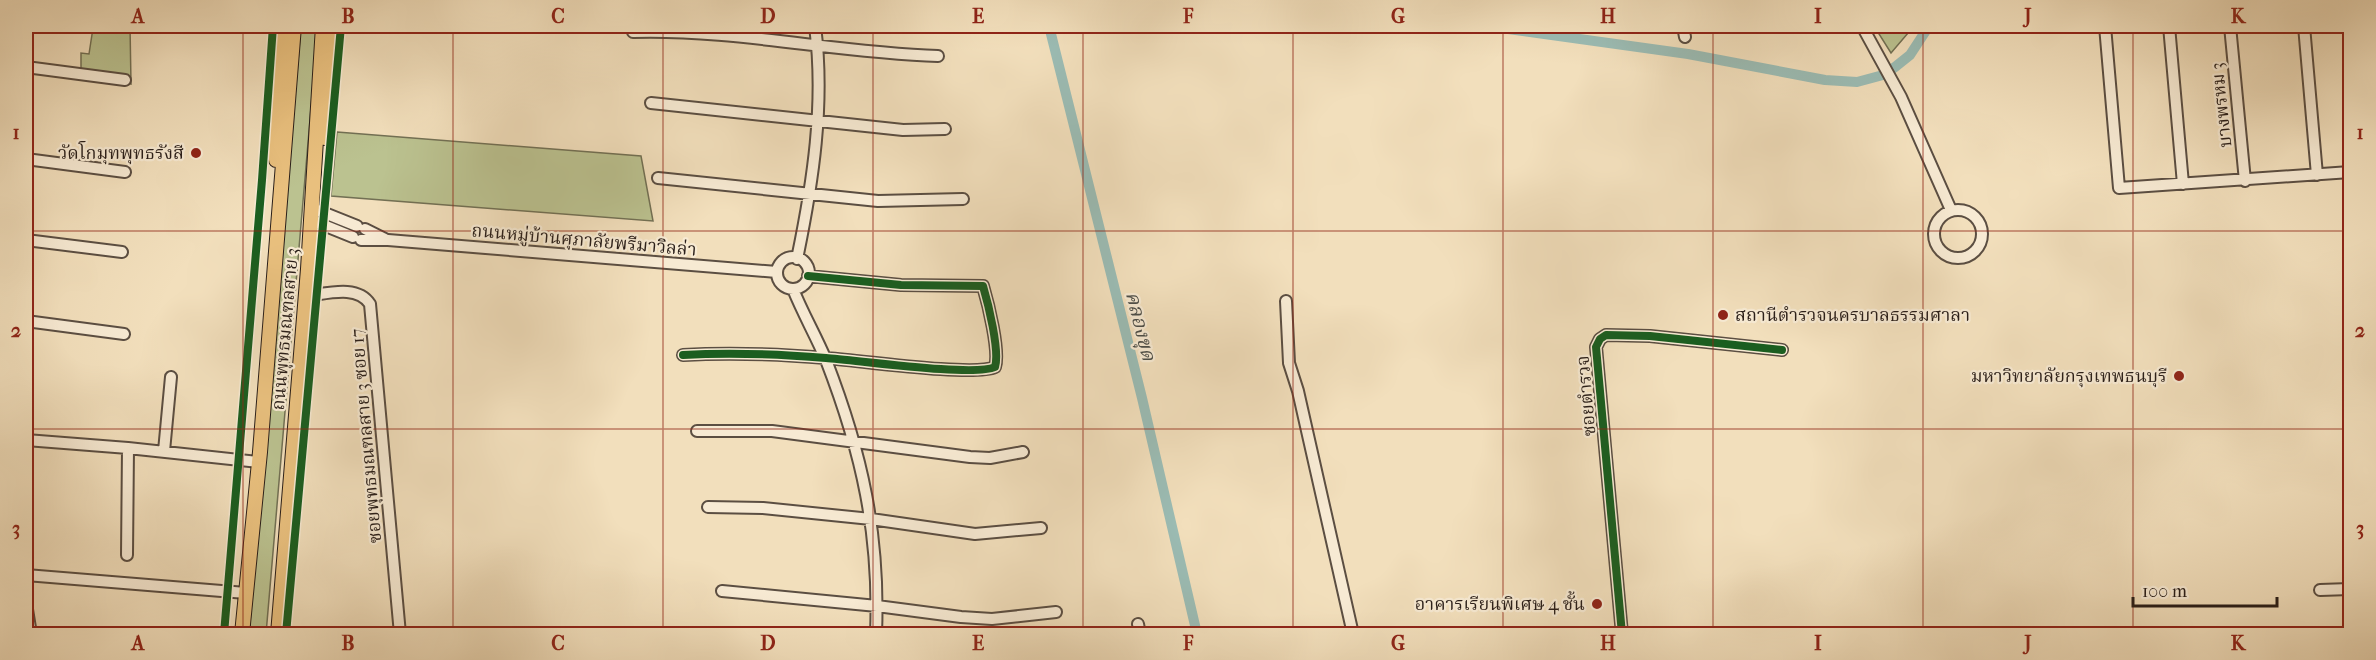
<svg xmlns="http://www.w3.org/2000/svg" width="2376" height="660" viewBox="0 0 2376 660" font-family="'IM FELL French Canon','Noto Serif Thai',serif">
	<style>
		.green { fill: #bbc290; stroke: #727054; stroke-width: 1.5 }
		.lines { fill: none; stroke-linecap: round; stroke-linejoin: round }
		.canal { stroke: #9bbcb4; stroke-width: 10 }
		.minor-casing { stroke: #5b4e42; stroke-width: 14 }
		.major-casing { stroke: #291e19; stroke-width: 16 }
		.minor { stroke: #f7ead3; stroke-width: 10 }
		.major { stroke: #e9c07e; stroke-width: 14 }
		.cycleway-casing { stroke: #f7ead3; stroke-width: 11 }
		.cycleway { stroke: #1b5e20; stroke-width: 8 }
		.grid { fill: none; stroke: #8f2418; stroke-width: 1.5; stroke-opacity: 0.55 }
		.poi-dot { fill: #8f2418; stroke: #f7ead3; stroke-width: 2 }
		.labels { text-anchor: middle; stroke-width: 4.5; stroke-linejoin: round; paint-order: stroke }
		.street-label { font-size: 18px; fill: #291e19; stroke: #f7ead3 }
		.poi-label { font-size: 18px; fill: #291e19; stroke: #f7ead3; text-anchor: end }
		.water-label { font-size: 20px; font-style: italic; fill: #4b4d48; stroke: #f7ead3 }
		.neatline { fill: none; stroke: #8f2418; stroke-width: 2 }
		.grid-label { font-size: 20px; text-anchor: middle; font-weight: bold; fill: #8f2418 }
	</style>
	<rect width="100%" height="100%" fill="#f2dfbc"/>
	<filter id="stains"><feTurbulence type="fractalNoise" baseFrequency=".00333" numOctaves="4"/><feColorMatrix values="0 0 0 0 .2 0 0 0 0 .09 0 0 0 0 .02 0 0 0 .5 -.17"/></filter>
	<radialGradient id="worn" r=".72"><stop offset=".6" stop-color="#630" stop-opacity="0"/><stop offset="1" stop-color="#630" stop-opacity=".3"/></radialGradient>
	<path class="green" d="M80,26H130L131,84L81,69V53L89,54L93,28Z
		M301,26H318L266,634H249Z
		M1874,26H1914L1891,53Z
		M337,132L641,156L653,221L331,196Z"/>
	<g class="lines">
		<path class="canal" d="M1049,26L1142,398L1197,634
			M1486,26L1688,54L1825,80L1857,82L1883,75L1895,67L1910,55L1929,26"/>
		<defs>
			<path id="minor" d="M1683,26L1685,37
				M1862,26L1901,97L1951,210
				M2105,26L2119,188L2350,172
				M2169,26L2183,184
				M2230,26L2245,181
				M2304,26L2317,175
				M633,32C735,29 836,53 938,56
				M26,67L125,80
				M651,103L903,130L945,129
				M26,159L125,172
				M658,178L878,201L963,199
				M312,208L357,226
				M1934 234a24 24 0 1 1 48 0a24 24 0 1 1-48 0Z
				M311,220L353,237
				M365,229L385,239
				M26,240L122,252
				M361,240H388L777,272
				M777 273a16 16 0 1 1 32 0a16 16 0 1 1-32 0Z
				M797,259C813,182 825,104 815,26
				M793,289C803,314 816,336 826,360C862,453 880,534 876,634
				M306,296C326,294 357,284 370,304L400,634
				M1286,301L1289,363L1298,391L1353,634
				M26,321L124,334
				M683,355C731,352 778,354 826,358C857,360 974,377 995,367C1000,351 988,303 983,286L901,285L808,276
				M697,431H772L970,457L990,458L1023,452
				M26,440L128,448L259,462
				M164,451L171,377
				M708,507L763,508L871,519L975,534L1041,528
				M127,555L128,448
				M26,575L246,593
				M2320,590L2350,589
				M722,591L877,606L961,617L992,619L1056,612
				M26,603L31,634
				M1138,624L1140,634
				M1622,634L1596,347L1600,339L1606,335L1650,336L1782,350"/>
			<path id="major" d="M325,138L337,26
				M276,160V89L280,26
				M242,634L260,452L294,26
				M278,634L308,269L323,26"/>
		</defs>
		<use href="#minor" class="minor-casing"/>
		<use href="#major" class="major-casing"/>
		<use href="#minor" class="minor"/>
		<use href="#major" class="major"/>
		<defs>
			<path id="cycleway" d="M683,355C731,352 778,354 826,358C857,360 974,377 995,367C1000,351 988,303 983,286L901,285L808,276
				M224,634L262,180L273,26
				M286,634L341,26
				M1622,634L1596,347L1600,339L1606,335L1650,336L1782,350"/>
		</defs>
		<use href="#cycleway" class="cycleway-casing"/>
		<use href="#cycleway" class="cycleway"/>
	</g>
	<path class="grid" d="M243,26V634M453,26V634M663,26V634M873,26V634M1083,26V634M1293,26V634M1503,26V634M1713,26V634M1923,26V634M2133,26V634M26,231H2350M26,429H2350"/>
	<g class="poi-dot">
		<circle cx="196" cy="153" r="6"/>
		<circle cx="1723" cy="315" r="6"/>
		<circle cx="2179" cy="376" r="6"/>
		<circle cx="1597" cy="604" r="6"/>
	</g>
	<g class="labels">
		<g class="street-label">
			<text transform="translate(2221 105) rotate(-96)" y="6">บางพรหม 3</text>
			<text transform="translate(584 240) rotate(5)" y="6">ถนนหมู่บ้านศุภาลัยพรีมาวิลล่า</text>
			<text transform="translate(285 329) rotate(-85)" y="6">ถนนพุทธมณฑลสาย 3</text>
			<text transform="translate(1586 396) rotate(-95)" y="6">ซอยตำรวจ</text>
			<text transform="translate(366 436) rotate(-95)" y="6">ซอยพุทธมณฑลสาย 3 ซอย 17</text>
		</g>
		<g class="poi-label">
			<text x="184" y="159">วัดโกมุทพุทธรังสี</text>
			<text x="1735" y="321" text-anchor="start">สถานีตำรวจนครบาลธรรมศาลา</text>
			<text x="2167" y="382">มหาวิทยาลัยกรุงเทพธนบุรี</text>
			<text x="1585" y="610">อาคารเรียนพิเศษ 4 ชั้น</text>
		</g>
		<g class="water-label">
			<text transform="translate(1141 326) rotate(76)" y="7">คลองขุด</text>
		</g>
	</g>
	<rect width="2376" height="660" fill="none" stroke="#f2dfbc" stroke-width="66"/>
	<path d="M2133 597v9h144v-9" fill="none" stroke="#291e19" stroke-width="3"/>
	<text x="2142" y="597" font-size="18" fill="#291e19" stroke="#f7ead3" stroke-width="4.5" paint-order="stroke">100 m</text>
	<rect x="33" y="33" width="2310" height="594" class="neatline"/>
	<g class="grid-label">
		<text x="138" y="23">A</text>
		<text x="348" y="23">B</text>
		<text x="558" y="23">C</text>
		<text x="768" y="23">D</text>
		<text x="978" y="23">E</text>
		<text x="1188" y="23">F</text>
		<text x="1398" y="23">G</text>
		<text x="1608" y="23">H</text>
		<text x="1818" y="23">I</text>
		<text x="2028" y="23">J</text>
		<text x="2238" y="23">K</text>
		<text x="16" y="139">1</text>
		<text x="2360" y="139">1</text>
		<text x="16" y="337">2</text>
		<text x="2360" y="337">2</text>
		<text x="16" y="535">3</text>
		<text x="2360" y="535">3</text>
		<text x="138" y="650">A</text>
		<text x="348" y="650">B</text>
		<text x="558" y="650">C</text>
		<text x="768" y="650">D</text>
		<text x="978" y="650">E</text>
		<text x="1188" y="650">F</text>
		<text x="1398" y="650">G</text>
		<text x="1608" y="650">H</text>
		<text x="1818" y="650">I</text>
		<text x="2028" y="650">J</text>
		<text x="2238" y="650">K</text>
	</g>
	<rect width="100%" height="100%" filter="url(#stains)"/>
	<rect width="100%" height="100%" fill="url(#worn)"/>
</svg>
